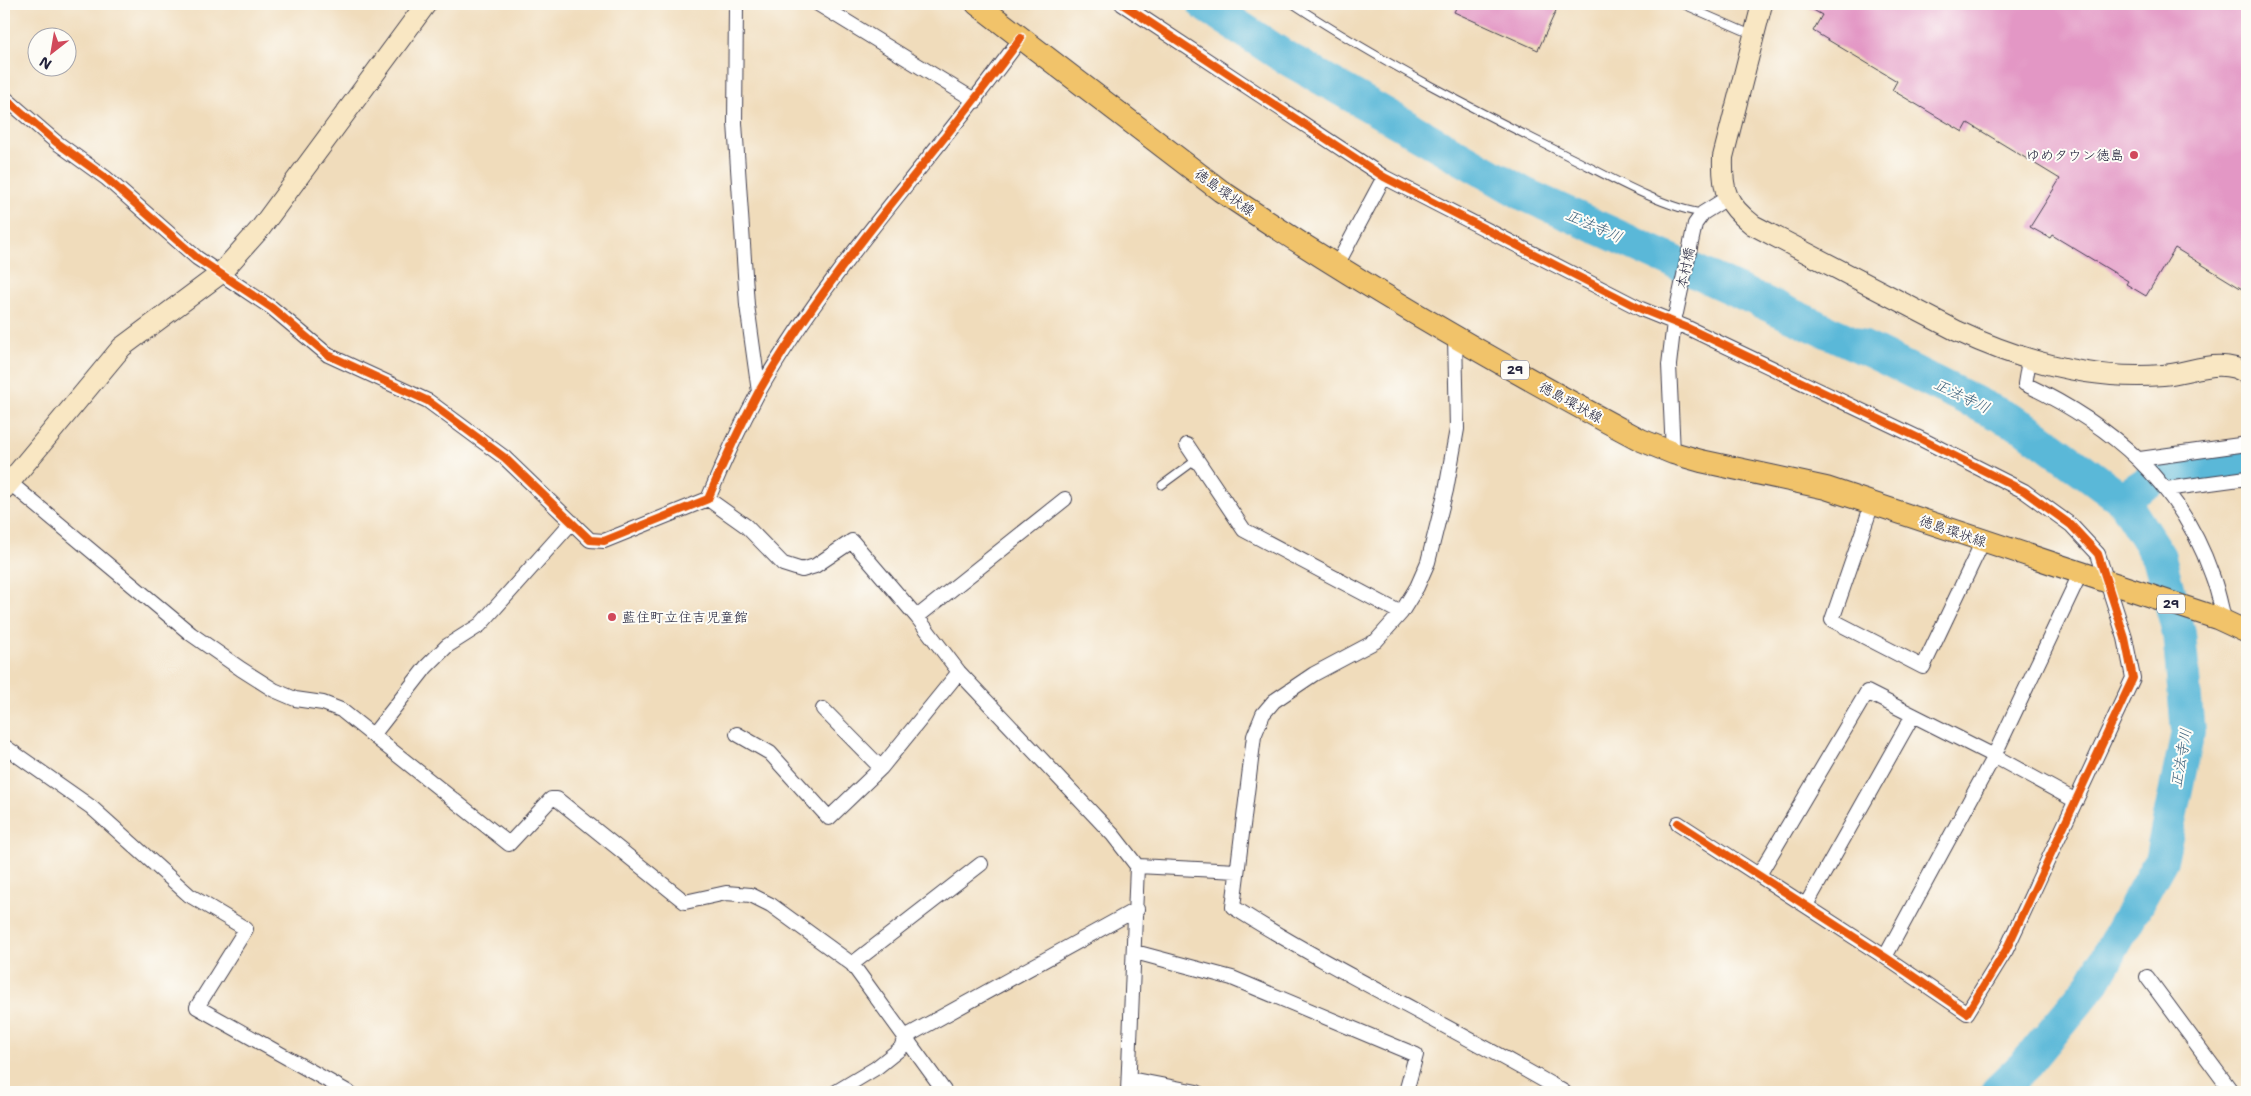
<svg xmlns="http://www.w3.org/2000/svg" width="2251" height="1096" viewBox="0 0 2251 1096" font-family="'Shantell Sans','Klee One',sans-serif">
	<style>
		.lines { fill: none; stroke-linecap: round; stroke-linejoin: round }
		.river { stroke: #5ab8d8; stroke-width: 34 }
		.building { fill: #e397c5 }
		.lane-casing { stroke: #413e4e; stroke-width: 9 }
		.street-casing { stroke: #413e4e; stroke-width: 16 }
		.secondary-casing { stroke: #413e4e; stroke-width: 22 }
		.primary-casing { stroke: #413e4e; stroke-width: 24 }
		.lane { stroke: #fff; stroke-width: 7 }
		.street { stroke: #fff; stroke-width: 14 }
		.secondary { stroke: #f9e7c3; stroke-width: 20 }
		.primary { stroke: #f1c36a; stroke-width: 22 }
		.cycleway-casing { stroke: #fdfcf7; stroke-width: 11 }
		.cycleway { stroke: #e8590c; stroke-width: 8 }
		.poi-dot { fill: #d1495b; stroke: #fdfcf7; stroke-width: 2 }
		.labels { text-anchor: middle; stroke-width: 4; stroke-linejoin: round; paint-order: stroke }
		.shield { fill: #fdfcf7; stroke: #646373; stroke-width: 1 }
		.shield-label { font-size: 12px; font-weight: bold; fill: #22223b }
		.poi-label { font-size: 14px; fill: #22223b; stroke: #fdfcf7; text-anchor: end }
		.street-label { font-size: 14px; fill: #22223b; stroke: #fdfcf7 }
		.water-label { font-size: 15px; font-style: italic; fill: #385e7a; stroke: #fdfcf7 }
	</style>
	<rect width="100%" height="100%" fill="#fdfcf7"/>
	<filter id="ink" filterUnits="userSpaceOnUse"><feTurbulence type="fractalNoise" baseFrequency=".02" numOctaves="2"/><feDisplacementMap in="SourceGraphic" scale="10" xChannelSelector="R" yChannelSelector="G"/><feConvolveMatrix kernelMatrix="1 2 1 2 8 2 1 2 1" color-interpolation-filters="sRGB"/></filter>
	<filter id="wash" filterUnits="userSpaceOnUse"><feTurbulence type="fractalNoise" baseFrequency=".0096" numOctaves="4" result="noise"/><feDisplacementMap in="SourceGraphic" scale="20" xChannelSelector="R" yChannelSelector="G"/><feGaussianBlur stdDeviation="1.12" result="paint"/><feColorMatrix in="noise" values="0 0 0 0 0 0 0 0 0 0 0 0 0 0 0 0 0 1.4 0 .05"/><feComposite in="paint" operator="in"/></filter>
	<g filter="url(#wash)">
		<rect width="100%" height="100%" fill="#f0dcbb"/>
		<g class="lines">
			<path class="river" d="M1204,4L1283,56L1524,194L1875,353L2026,428L2122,499L2159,557L2179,633L2188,732L2161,860L2092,984L2027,1063L1997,1092
				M2122,499L2168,469L2247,461"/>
		</g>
		<g id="blocks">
			<path class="building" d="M1458,4H1559L1538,50L1454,12Z
				M1803,4H2247V292L2175,248L2146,296L2126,284L2128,281L2052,235L2050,238L2030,227L2060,179L1968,123L1963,132L1892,90L1897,81L1813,31L1822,15Z"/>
		</g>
	</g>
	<g filter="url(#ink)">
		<use href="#blocks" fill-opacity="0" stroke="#413e4e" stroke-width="1"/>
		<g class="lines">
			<defs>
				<path id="lane" d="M1293,4C1384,64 1481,113 1578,161C1611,178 1667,209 1703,213
					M1682,4L1753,35
					M1162,485L1196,460"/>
				<path id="street" d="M736,4L735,123L747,305L759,392
					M818,4L976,101
					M1122,4L1384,177L1641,309L1688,328L1923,440L2024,491L2071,525L2098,554L2125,638L2133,678L2006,950L1967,1013L1885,957L1678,823
					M4,97L56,142L106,178L197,258L272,308L328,355L428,401L505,458L590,540L604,541L708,499C723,463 739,428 758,393C831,265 935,157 1021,38
					M1337,265L1384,177
					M1676,313L1695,224L1703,213L1727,198
					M1455,337L1457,429L1446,490L1428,562L1417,587L1401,613L1376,641L1314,674L1274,701L1263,714L1254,736L1233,907C1340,975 1455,1028 1564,1092
					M2029,360L2025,384C2111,425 2180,482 2212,575C2218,590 2221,607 2225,623
					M1187,445L1244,530L1401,613
					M1673,453L1669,365L1674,322
					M2140,459L2247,444
					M9,482L191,634L241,669L274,690L295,699L323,703L341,710L509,844L551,799H557L685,902L726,893L751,895L771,905L852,964L945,1092
					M2166,489L2247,478
					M708,499L746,526L783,564L802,570L815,566L852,541L917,617L959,672L1113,835L1137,866L1128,1092
					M1872,504L1832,620L1923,667L1983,541
					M917,617L1065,499
					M823,709L881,768
					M737,734L770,753L829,818L881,768L959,672
					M373,735L426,667L447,646L480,625L572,522
					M4,746L91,807L189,895L246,929L197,1007L348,1092
					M1137,866L1237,871
					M1759,875L1867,692L1994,756L2076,801
					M1806,905L1913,715
					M1135,952L1232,978L1416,1055L1406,1092
					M1885,957L1994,756L2080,574
					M852,964L981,864
					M2147,977L2232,1092
					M1130,1079L1197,1092
					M836,1092L876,1068L901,1048L905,1037L1137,909"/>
				<path id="secondary" d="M1762,4L1723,157C1722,191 1726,204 1753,225L1957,331C2021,361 2090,381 2163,375C2191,373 2222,356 2247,374
					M4,489L122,347L220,274L260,229L426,4"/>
				<path id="primary" d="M977,4L1221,191C1356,282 1498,364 1641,440L1673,453L1701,461L1826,488L2217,618L2247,632"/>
			</defs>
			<use href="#lane" class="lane-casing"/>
			<use href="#street" class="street-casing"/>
			<use href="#secondary" class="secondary-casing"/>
			<use href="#primary" class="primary-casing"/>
			<use href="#lane" class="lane"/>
			<use href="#street" class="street"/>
			<use href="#secondary" class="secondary"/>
			<use href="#primary" class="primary"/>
			<defs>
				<path id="cycleway" d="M1122,4L1384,177L1641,309L1688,328L1923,440L2024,491L2071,525L2098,554L2125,638L2133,678L2006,950L1967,1013L1885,957L1678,823
					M4,97L56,142L106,178L197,258L272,308L328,355L428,401L505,458L590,540L604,541L708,499C723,463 739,428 758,393C831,265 935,157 1021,38"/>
			</defs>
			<use href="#cycleway" class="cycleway-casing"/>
			<use href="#cycleway" class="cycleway"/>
		</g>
	</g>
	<g class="poi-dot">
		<circle cx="2134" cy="155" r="5"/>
		<circle cx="612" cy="617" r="5"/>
	</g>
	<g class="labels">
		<g class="shield">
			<rect x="1501" y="360.5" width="28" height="19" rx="4"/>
			<rect x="2157" y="594.5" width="28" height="19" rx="4"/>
		</g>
		<g class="shield-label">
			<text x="1515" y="374">29</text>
			<text x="2171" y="608">29</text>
		</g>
		<g class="poi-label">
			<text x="2124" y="160">ゆめタウン徳島</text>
			<text x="622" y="622" text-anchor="start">藍住町立住吉児童館</text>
		</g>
		<g class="street-label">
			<text transform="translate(1225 192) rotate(36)" y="5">徳島環状線</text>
			<text transform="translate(1685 268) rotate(-78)" y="5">本村橋</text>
			<text transform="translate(1571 402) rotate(29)" y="5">徳島環状線</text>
			<text transform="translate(1953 531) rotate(19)" y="5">徳島環状線</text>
		</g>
		<g class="water-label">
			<text transform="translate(1594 226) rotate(24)" y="5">正法寺川</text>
			<text transform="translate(1962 396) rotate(26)" y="5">正法寺川</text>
			<text transform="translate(2181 758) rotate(-80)" y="5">正法寺川</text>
		</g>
	</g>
	<rect width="2251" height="1096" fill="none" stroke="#fdfcf7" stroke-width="20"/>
	<g transform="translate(52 52) rotate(211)"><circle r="24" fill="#fdfcf7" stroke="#a5a5ac"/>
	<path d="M0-4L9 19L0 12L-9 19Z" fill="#d1495b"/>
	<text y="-8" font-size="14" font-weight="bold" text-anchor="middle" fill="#22223b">N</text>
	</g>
</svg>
